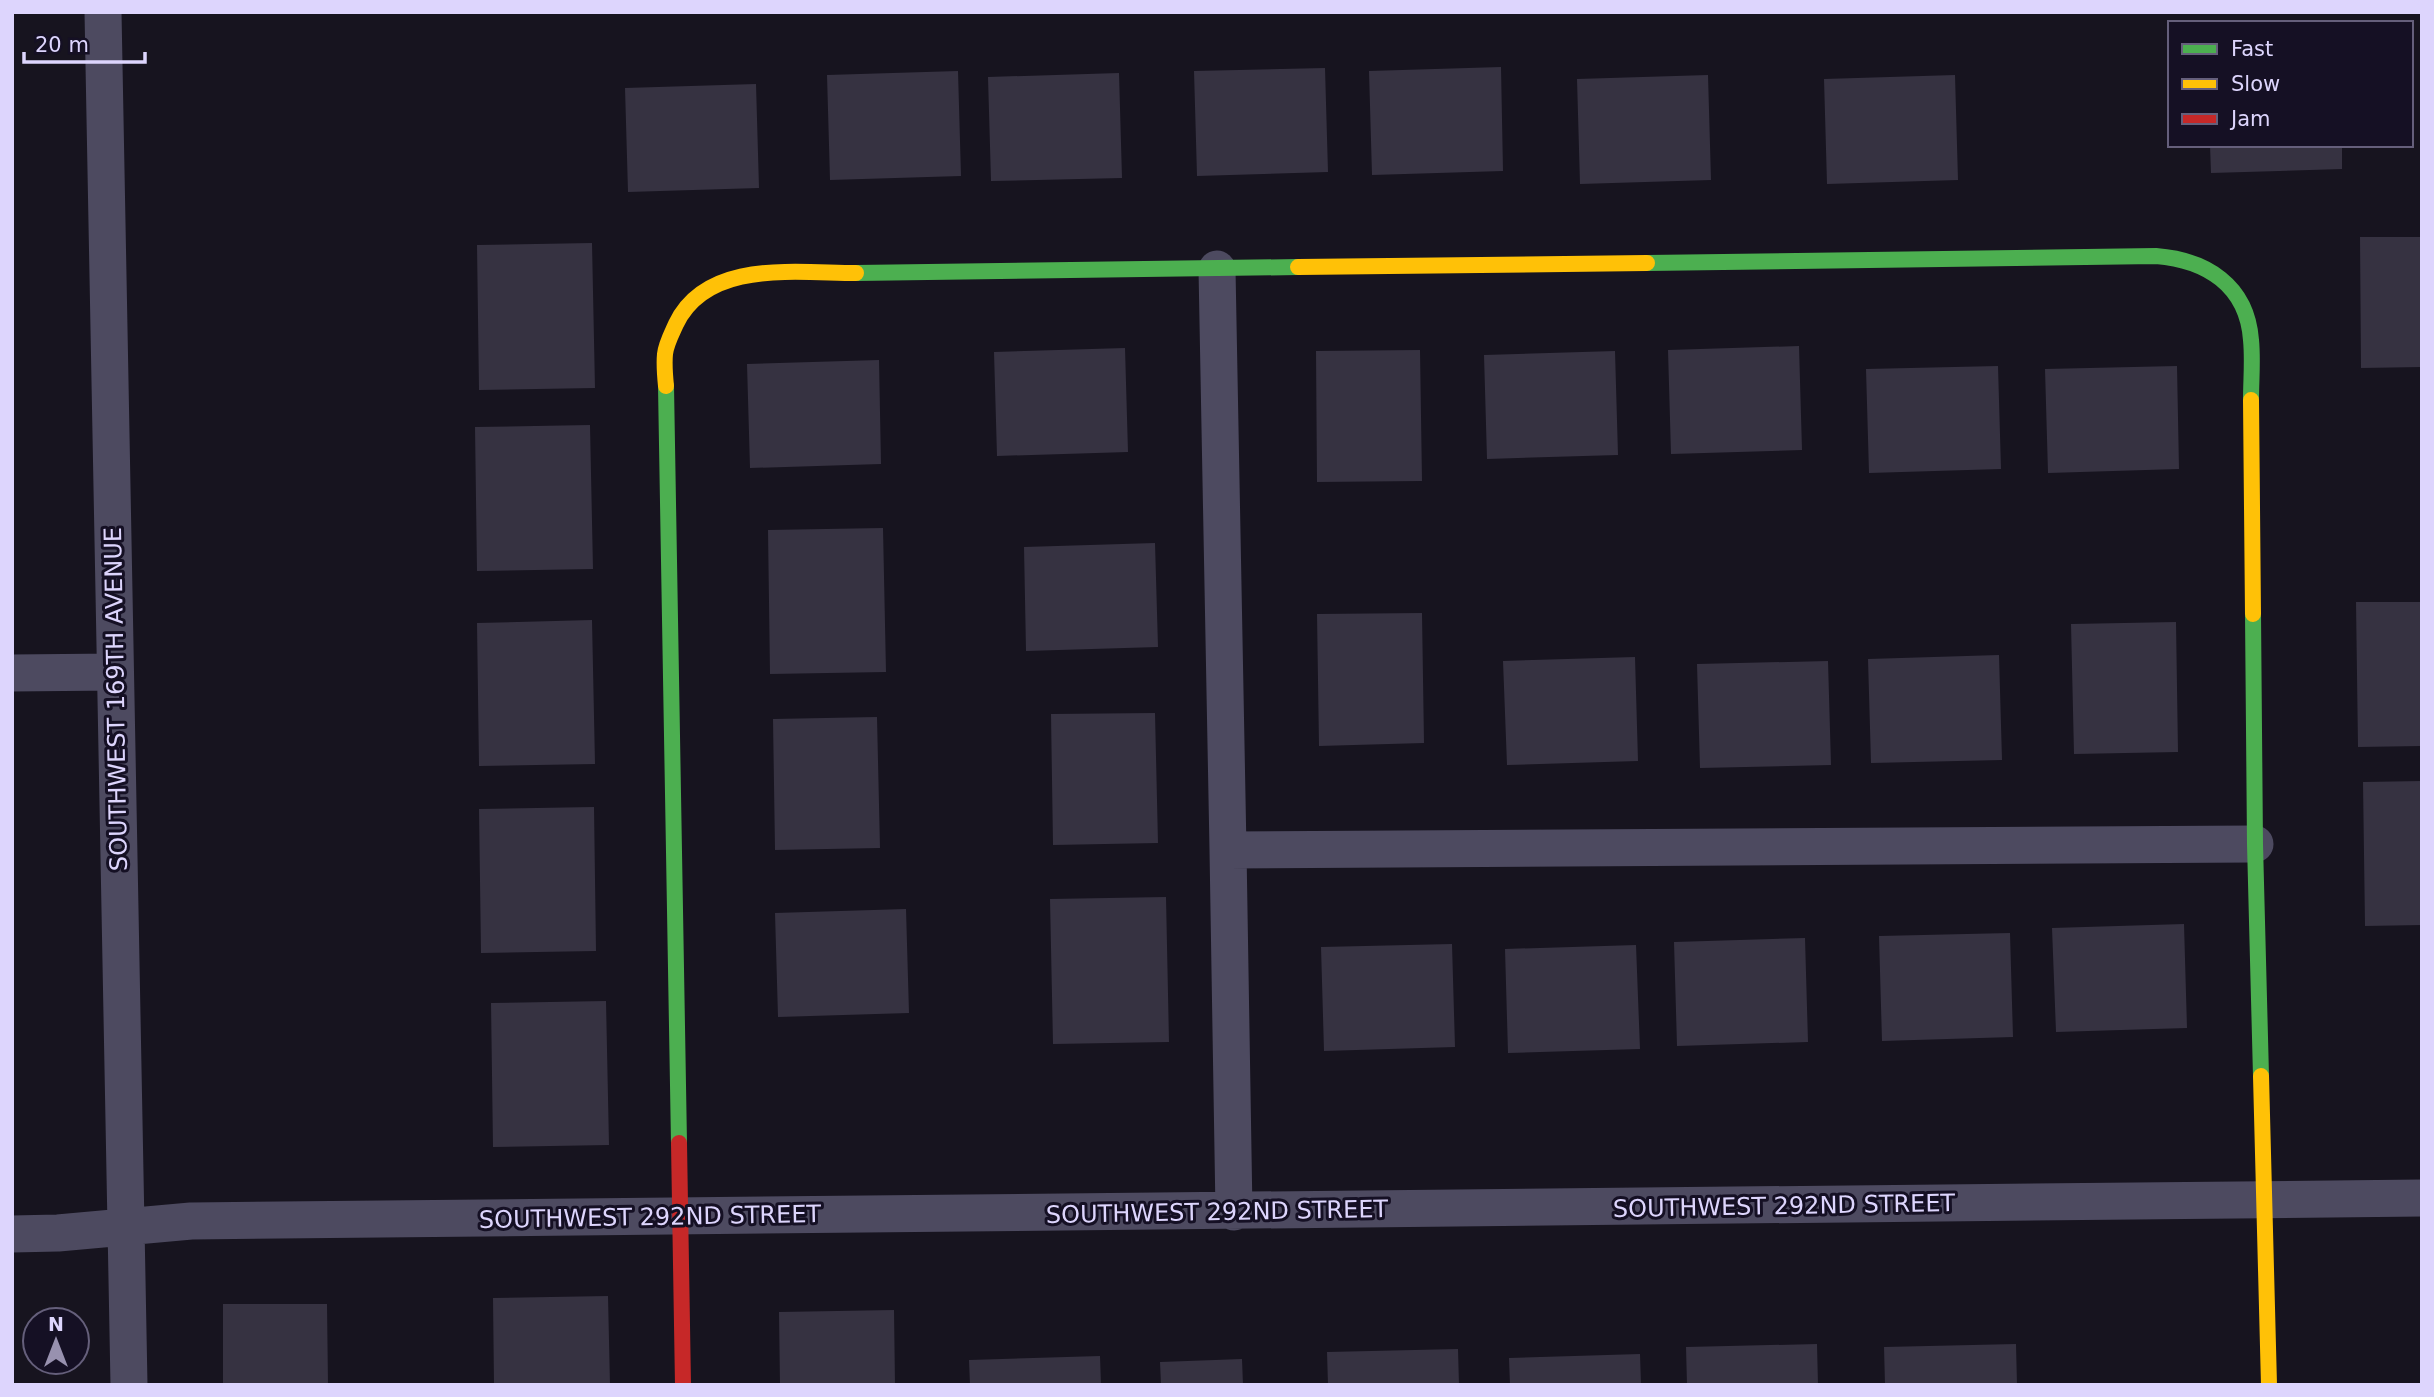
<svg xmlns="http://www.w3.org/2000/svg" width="2434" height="1397" viewBox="0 0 2434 1397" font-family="'DejaVu Sans',sans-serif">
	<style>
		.building { fill: #363241 }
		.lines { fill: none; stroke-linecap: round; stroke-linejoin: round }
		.street { stroke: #4d4a60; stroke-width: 37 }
		.fast { stroke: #4caf50; stroke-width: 16 }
		.slow { stroke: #ffc107; stroke-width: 16 }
		.jam { stroke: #c62828; stroke-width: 16 }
		.labels { text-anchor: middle; stroke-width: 6; stroke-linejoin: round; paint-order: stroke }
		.street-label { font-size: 24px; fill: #ddd5fd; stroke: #151024 }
	</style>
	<rect width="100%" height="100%" fill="#17141f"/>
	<path class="building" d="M1501,67L1503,171L1372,175L1369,71Z
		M1325,68L1328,172L1197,176L1194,71Z
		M958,71L961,176L830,180L827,75Z
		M1119,73L1122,178L991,181L988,77Z
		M1708,75L1711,180L1580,184L1577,79Z
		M1955,75L1958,180L1827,184L1824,79Z
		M756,84L759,188L628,192L625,88Z
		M2210,145H2342V169L2211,173Z
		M2360,237H2422V367L2361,368Z
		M592,243L595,388L479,390L477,245Z
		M1799,346L1802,450L1671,454L1668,350Z
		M1125,348L1128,452L997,456L994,352Z
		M1420,350L1422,481L1317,482L1316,351Z
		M1615,351L1618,455L1487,459L1484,355Z
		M879,360L881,464L750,468L747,364Z
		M1998,366L2001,469L1869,473L1866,369Z
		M2177,366L2179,469L2048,473L2045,369Z
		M590,425L593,569L477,571L475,427Z
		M883,528L886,672L770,674L768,530Z
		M1155,543L1158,647L1026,651L1024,547Z
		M2356,602H2422V746L2358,747Z
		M1422,613L1424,743L1319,746L1317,614Z
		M592,620L595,764L479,766L477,623Z
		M2176,622L2178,752L2074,754L2071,624Z
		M1999,655L2002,760L1871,763L1868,659Z
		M1635,657L1638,761L1507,765L1503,661Z
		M1828,661L1831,765L1700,768L1697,664Z
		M1155,713L1158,843L1053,845L1051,714Z
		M877,717L880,848L775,850L773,719Z
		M2422,781V925L2365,926L2363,782Z
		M594,807L596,951L481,953L479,809Z
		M1166,897L1169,1042L1053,1044L1050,899Z
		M906,909L909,1013L778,1017L775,913Z
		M2184,924L2187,1028L2056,1032L2052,928Z
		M2010,933L2013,1037L1882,1041L1879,936Z
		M1805,938L1808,1042L1677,1046L1674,942Z
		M1452,944L1455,1047L1324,1051L1321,947Z
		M1636,945L1640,1049L1508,1053L1505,949Z
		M606,1001L609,1145L493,1147L491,1003Z
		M608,1296L610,1385H494L493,1298Z
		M223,1304H327L328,1385H223Z
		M894,1310L895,1385H780L779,1312Z
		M1817,1344L1818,1385H1687L1686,1347Z
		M2016,1344L2017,1385H1885L1884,1347Z
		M1458,1349L1459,1385H1328L1327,1352Z
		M1640,1354L1641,1385H1510L1509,1358Z
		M1100,1356L1101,1385H970L969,1360Z
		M1242,1359L1243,1385H1161L1160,1362Z"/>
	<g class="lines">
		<path class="street" d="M103,12L129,1385
			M1217,269L1228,850L2255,844
			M12,673L115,672
			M1228,850L1234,1212
			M12,1234L58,1233L191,1221L2422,1198"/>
		<path class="fast" d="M1647,263L2156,256C2206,260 2247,285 2251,340C2253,360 2251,380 2251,400
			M856,273L1298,267
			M666,386L679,1143
			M2253,614L2255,844L2261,1076"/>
		<path class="slow" d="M1298,267L1647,263
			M666,386C665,376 664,364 665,354C666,344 672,333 676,324C707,259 797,273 856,273
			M2251,400L2253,614
			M2261,1076L2269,1385"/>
		<path class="jam" d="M679,1143L683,1385"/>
	</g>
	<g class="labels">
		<g class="street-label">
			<text transform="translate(116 699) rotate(-91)" y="8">SOUTHWEST 169TH AVENUE</text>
			<text transform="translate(1784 1206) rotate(-1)" y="8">SOUTHWEST 292ND STREET</text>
			<text transform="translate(1217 1212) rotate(-1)" y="8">SOUTHWEST 292ND STREET</text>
			<text transform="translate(650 1217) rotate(-1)" y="8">SOUTHWEST 292ND STREET</text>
		</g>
	</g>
	<rect width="2434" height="1397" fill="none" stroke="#ddd5fd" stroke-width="28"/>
	<rect x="2168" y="21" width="245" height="126" fill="#151024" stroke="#655f7b" stroke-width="2"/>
	<rect x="2182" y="44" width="35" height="10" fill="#4caf50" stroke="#655f7b" stroke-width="2"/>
	<text x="2231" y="56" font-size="21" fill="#ddd5fd">Fast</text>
	<rect x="2182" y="79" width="35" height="10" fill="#ffc107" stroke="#655f7b" stroke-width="2"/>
	<text x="2231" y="91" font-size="21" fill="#ddd5fd">Slow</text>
	<rect x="2182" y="114" width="35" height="10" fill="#c62828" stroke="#655f7b" stroke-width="2"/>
	<text x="2231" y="126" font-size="21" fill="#ddd5fd">Jam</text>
	<g transform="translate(56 1341)"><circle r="33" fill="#151024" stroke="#655f7b" stroke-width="2"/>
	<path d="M0-5L12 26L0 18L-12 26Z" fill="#9891af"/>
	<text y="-10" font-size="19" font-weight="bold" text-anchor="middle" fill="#ddd5fd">N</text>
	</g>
	<path d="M24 52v10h121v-10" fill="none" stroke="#ddd5fd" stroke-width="3.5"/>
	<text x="35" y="52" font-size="21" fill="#ddd5fd" stroke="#151024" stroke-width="5" paint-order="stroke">20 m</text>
</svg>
